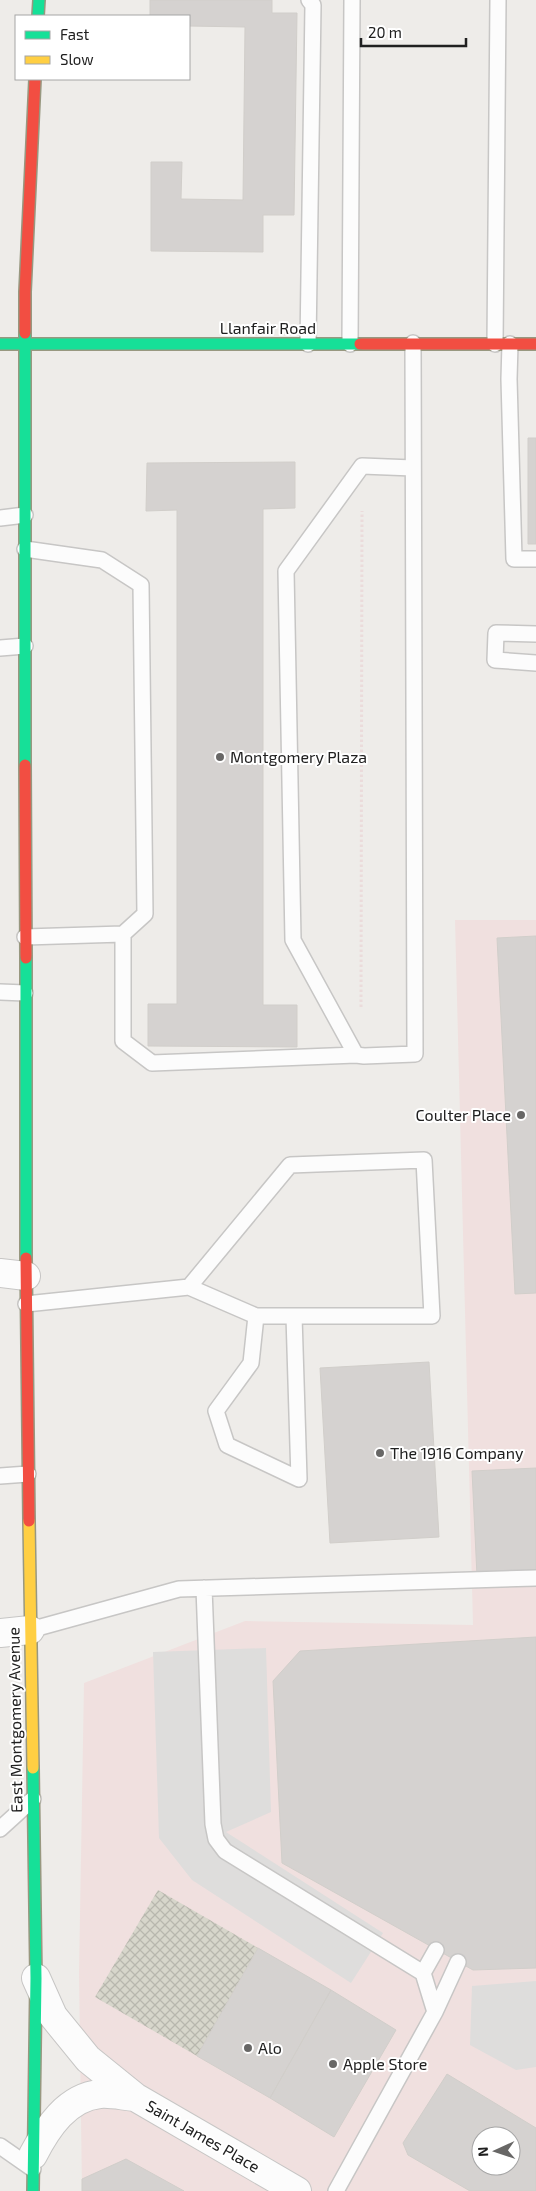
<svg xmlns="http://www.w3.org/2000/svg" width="536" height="2191" viewBox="0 0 536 2191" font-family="'Exo 2',sans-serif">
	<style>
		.commercial { fill: #f0e0df; fill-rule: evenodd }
		.construction { fill: url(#construction-cross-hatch) }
		.parking { fill: #dedddc }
		.building { fill: #d5d2d0; stroke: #d1ceca; fill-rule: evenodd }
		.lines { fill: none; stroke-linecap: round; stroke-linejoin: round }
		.lane-casing { stroke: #c7c6c5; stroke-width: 18 }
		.street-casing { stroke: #c7c6c5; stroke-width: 30 }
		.fast-casing { stroke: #989880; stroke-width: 14 }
		.slow-casing { stroke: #989880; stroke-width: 14 }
		.jam-casing { stroke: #989880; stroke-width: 14 }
		.path { stroke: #ebdbdb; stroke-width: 3; stroke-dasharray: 2.5 2.5; stroke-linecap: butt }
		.lane { stroke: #fcfcfc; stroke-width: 15 }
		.street { stroke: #fcfcfc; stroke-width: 28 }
		.fast { stroke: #16e098; stroke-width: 11 }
		.slow { stroke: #ffcf43; stroke-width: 11 }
		.jam { stroke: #f24e42; stroke-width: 11 }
		.poi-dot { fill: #686766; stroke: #fff; stroke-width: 2 }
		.labels { text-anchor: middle; stroke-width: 4; stroke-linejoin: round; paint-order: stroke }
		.street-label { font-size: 16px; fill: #202020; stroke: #fff }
		.poi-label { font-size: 16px; fill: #202020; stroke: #fff; text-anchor: start }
	</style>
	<defs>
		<pattern id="construction-cross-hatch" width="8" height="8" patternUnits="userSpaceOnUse" patternTransform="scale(1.25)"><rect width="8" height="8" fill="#d7d6cb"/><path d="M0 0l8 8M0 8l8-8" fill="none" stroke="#b8b7ae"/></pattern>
	</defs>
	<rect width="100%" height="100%" fill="#eeece9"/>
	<path class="commercial" d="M455,920H536V2191H82L79,1973L84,1683L245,1621L473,1625ZM481,2136H511V2166H481Z"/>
	<path class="construction" d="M158,1890L258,1948L197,2056L95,1997Z"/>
	<path class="parking" d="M266,1648L271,1812L226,1832L383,1933L351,1983L192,1880L159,1838L153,1652Z
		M536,1981V2067L516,2070L470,2045L472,1986Z"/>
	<path class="building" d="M150,0H272V13H297L294,215H263V252L151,251V162H182L181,199L243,200L245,27L189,26V16H150Z
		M528,438H536V544H528Z
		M295,462V508L263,509V1005H297V1047L148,1046V1004H177V510L146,511L147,463Z
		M536,936V1293L515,1294L497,938Z
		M429,1362L439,1537L330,1543L320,1368Z
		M536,1468V1573L477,1576L472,1471Z
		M536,1637V1968L473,1970L282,1863L273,1681L300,1651Z
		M258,1948L331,1990L270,2098L197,2056Z
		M331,1990L396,2030L334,2137L270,2098Z
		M447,2074L536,2128V2191H470L408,2155L403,2143ZM481,2136H511V2166H481Z
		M126,2159L184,2191H82V2179Z"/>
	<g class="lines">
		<defs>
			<path id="lane" d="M413,343L415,1054L364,1056L356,1055L293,940L286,571L362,466L413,468
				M308,344L313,5L309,0
				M350,344L352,0
				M495,344L498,0
				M510,344L509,379L514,559H536
				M0,518L25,515
				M25,549L102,560L141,585L145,914L123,934L25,937
				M536,634L496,633L495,660L536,663
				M0,648L25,646
				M123,934V1041L152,1063L356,1055
				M0,992L25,993
				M26,1304L189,1287L290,1165L424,1160L432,1316H256L189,1287
				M256,1316L251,1363L216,1411L227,1445L299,1479L294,1316
				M0,1476L28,1474
				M204,1588L213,1824L216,1839L225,1851L423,1973L435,2012L336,2191
				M30,1630L179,1589L536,1578
				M0,1829L33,1799
				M423,1973L436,1950
				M435,2012L458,1962
				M0,2146L33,2169"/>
			<path id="street" d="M0,1273L26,1276
				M0,1633L30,1630
				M36,1978L53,2016L88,2059L135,2097L297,2191
				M33,2155C47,2128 67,2097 100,2094C111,2093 123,2096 135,2097"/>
			<path id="fast" d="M38,16L39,0
				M25,333V765
				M0,344H360
				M26,958V1258
				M33,2191L36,1978L33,1768"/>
			<path id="slow" d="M29,1521L33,1768"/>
			<path id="jam" d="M25,333V292L35,79
				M360,344H536
				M25,765L26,958
				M26,1258L29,1521"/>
		</defs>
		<use href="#lane" class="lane-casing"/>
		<use href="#street" class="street-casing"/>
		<use href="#fast" class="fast-casing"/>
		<use href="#slow" class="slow-casing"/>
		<use href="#jam" class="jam-casing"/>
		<path class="path" d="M361,1007L362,511"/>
		<use href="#lane" class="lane"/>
		<use href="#street" class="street"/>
		<use href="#fast" class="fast"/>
		<use href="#slow" class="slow"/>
		<use href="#jam" class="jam"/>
	</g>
	<g class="poi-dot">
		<circle cx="220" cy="757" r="5"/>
		<circle cx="521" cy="1115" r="5"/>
		<circle cx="380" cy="1453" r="5"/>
		<circle cx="248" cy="2048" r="5"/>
		<circle cx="333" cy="2064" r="5"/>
	</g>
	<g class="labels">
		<g class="street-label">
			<text x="268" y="334">Llanfair Road</text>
			<text transform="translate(15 1720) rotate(-91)" y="6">East Montgomery Avenue</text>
			<text transform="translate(203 2136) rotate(30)" y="6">Saint James Place</text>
		</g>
		<g class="poi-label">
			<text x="230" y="763">Montgomery Plaza</text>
			<text x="511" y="1121" text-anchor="end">Coulter Place</text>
			<text x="390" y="1459">The 1916 Company</text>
			<text x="258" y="2054">Alo</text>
			<text x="343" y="2070">Apple Store</text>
		</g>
	</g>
	<rect x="15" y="15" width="175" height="65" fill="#ffffff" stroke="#a6a6a6"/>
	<rect x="25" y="31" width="25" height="8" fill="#16e098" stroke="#a6a6a6"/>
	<text x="60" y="40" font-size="15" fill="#202020">Fast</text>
	<rect x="25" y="56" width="25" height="8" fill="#ffcf43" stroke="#a6a6a6"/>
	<text x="60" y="65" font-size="15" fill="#202020">Slow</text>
	<g transform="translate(496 2151) rotate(267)"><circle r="24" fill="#ffffff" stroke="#a6a6a6"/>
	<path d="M0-4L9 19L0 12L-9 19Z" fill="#686766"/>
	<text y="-8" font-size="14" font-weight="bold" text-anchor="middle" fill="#202020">N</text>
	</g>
	<path d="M361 38v8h105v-8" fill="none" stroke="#202020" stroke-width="2.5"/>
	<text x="368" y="38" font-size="15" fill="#202020" stroke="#ffffff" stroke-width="4" paint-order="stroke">20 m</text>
</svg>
